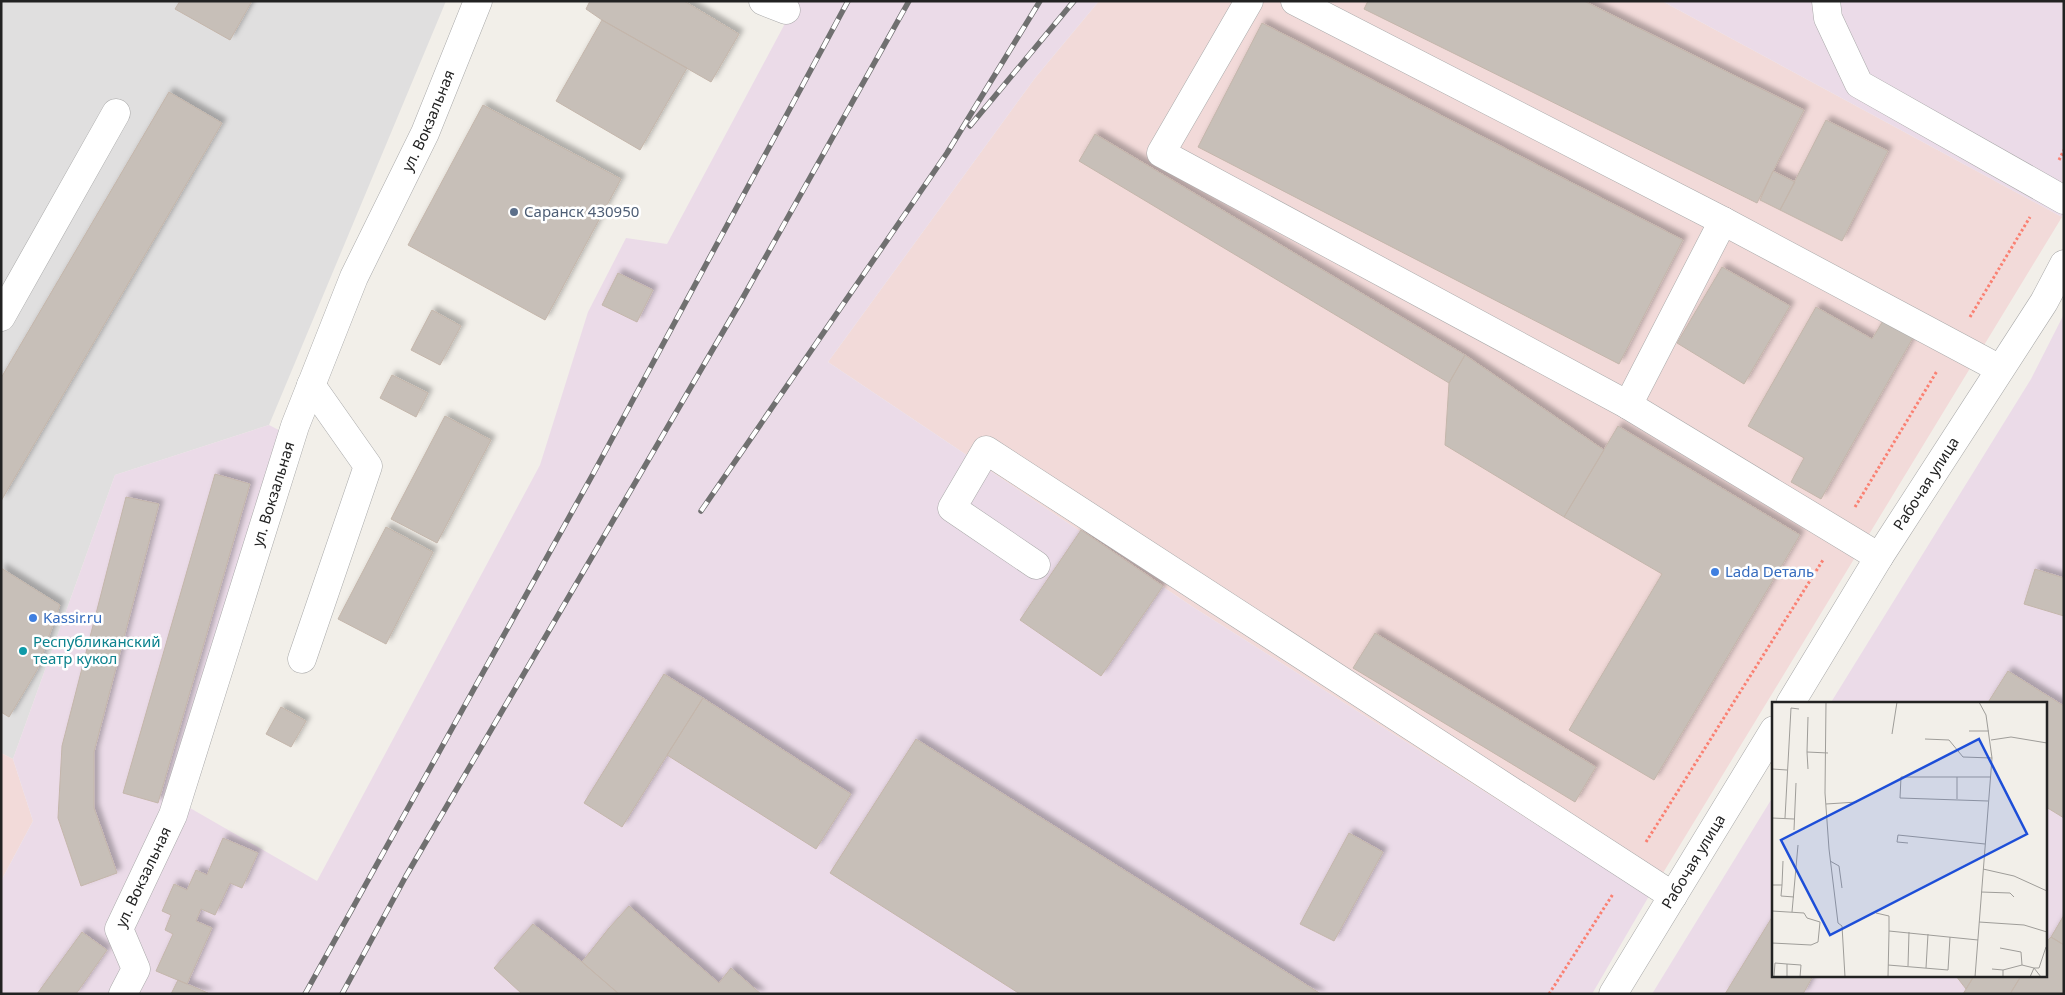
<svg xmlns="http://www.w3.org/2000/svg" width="2065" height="995" viewBox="0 0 2065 995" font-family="'Noto Sans',sans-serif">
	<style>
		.residential { fill: #e0dfdf }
		.commercial { fill: #f2dad9 }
		.industrial { fill: #ebdbe8 }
		.building { fill: #c7bfb8; stroke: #c4b6ab; filter: url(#shadow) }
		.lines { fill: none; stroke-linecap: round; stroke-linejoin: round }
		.minor-casing { stroke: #a9a9a9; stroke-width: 29 }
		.path { stroke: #fa8072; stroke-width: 3; stroke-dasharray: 2.5 2.5; stroke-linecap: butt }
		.minor { stroke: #fff; stroke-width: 28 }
		.rail-casing { stroke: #707070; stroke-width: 5.5 }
		.rail { stroke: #fff; stroke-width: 4; stroke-dasharray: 11; stroke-linecap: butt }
		.service-dot { fill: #5c6f8a; stroke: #fff; stroke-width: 2 }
		.shop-dot { fill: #3f7fe0; stroke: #fff; stroke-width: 2 }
		.culture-dot { fill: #0f9aa8; stroke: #fff; stroke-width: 2 }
		.labels { text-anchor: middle; stroke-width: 5; stroke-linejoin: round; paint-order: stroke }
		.street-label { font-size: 15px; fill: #222; stroke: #fff }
		.service-label { font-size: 15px; fill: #4e5e75; stroke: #fff; text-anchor: start }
		.shop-label { font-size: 15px; fill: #366cbe; stroke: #fff; text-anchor: start }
		.culture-label { font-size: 15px; fill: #0d838f; stroke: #fff; text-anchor: start }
		.inset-road { fill: none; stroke: #9f9d99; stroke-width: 1 }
		.view { fill: #1d4ed8; fill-opacity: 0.15; stroke: #1d4ed8; stroke-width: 2.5 }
		.inset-edge { fill: none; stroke: #222; stroke-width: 2.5 }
	</style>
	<defs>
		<filter id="shadow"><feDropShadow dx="4.5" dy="-4.5" stdDeviation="2.5" flood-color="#0004"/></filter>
	</defs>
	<rect width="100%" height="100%" fill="#f2efe9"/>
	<path class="residential" d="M1,1H446L269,425L115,475L13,759L1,753Z"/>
	<path class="commercial" d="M1099,1H1662L2062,217L1649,896L1193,607L828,362L1035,78Z
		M1,753L13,759L33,821L1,881Z"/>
	<path class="industrial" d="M797,1H1099L1035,78L828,362L1193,607L1649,896L1592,994H1V881L33,821L13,759L115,475L269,425L304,443L190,808L317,881L540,465L588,312L626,238L667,244Z
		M1662,1H2064L2062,217Z
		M2064,314V994H1652L1774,795V976H2046V704H1830L2031,379Z"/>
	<path class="building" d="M180,1H252L230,40L175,9Z
		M590,1H684L739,34L711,82L602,20L586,9Z
		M1368,1H1584L1804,110L1757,203L1364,9Z
		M602,20L687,68L640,150L556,101Z
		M1262,23L1683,240L1619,364L1198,147Z
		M169,92L222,123L1,501V378Z
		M483,105L621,179L545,320L408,245Z
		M1826,120L1888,151L1842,241L1780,210Z
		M1095,134L1465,355L1449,383L1079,161Z
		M1773,171L1795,182L1780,210L1760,200Z
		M1722,267L1790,306L1744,384L1677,343Z
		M618,273L653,290L637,322L602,305Z
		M1816,307L1872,339L1884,319L1914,336L1821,499L1791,482L1804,458L1748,426Z
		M432,310L461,326L440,365L411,350Z
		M1465,355L1604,450L1564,517L1445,445L1449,383Z
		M392,375L428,393L416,417L380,398Z
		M445,416L491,440L437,543L391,519Z
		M1618,426L1800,535L1654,780L1569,730L1662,574L1564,517Z
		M215,474L250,484L158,803L123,793Z
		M126,497L159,504L94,752V808L117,873L81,886L58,818L62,746Z
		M386,527L433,552L386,644L338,619Z
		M1081,530L1163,586L1101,676L1020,620Z
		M1,568L60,605L37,670L9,717L1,712Z
		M2035,569L2064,578V616L2024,604Z
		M1375,633L1596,767L1575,802L1353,668Z
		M2008,671L2064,706V818L2046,807V704H1987Z
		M664,674L703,698L622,827L584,803Z
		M703,698L851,794L816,849L667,755Z
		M281,707L306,721L291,747L266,734Z
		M916,739L1321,994H1020L830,873Z
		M1349,833L1383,852L1334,941L1300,924Z
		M223,838L258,853L242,888L230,883L215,915L201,909L196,921L212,928L187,984L156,971L173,934L165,930L171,915L162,911L174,884L187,890L196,870L207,875Z
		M629,906L719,983L731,968L761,994H619L582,962L609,928Z
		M1774,914V976H1813L1803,994H1725Z
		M2064,915V945L2051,937Z
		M533,924L582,962L619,994H522L494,968Z
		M82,932L107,950L76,994H37Z
		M2051,937L2064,945V994H2010L2021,976H2046V942Z
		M1956,976H1974L1966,989Z
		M1974,976H2021L2010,994H1963Z
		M178,980L208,993L207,994H171Z"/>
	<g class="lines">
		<defs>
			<g id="minor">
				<path d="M763,1L786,10"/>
				<path d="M1249,1L1161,153L1628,405L1879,557"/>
				<path d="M1295,1L1723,221L2000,369"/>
				<path d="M1826,1L1828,18L1859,84L2064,200"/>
				<path d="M1,317L116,113"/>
				<path d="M1628,405L1723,221"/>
				<path d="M1036,565L952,508L986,450L1673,896"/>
				<path d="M302,659L368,466L311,385"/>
				<path id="s1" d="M1790,704L1879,557L2044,302L2064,264"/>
				<path id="s2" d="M123,994L136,969L119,929L173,815L295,426L354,277L425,133L478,1"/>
				<path id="s3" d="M1613,994L1774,730"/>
			</g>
		</defs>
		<use href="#minor" class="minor-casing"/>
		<path class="path" d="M2059,160L2064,150
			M1970,317L2030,217
			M1855,507L1937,371
			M1646,842L1823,560
			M1549,994L1613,894"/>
		<use href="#minor" class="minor"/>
		<defs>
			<path id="rail" d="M970,126L1074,1
				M701,511L947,153L1040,1
				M305,994L593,474L848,1
				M342,994L406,876L741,301L909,1"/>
		</defs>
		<use href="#rail" class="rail-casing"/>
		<use href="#rail" class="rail"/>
	</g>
	<circle class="service-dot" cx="514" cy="212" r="5"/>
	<g class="shop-dot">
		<circle cx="1715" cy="572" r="5"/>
		<circle cx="33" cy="618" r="5"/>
	</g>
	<circle class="culture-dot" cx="23" cy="651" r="5"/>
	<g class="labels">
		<g class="street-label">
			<text dy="5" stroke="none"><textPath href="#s2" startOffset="939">ул. Вокзальная</textPath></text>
			<text dy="5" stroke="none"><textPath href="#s1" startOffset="259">Рабочая улица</textPath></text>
			<text dy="5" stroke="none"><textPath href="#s2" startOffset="534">ул. Вокзальная</textPath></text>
			<text dy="5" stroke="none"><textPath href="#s3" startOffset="155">Рабочая улица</textPath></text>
			<text dy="5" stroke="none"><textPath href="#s2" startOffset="129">ул. Вокзальная</textPath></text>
		</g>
		<g class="service-label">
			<text x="524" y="217">Саранск 430950</text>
		</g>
		<g class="shop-label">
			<text x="1725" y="577">Lada Dеталь</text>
			<text x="43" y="623">Kassir.ru</text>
		</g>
		<g class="culture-label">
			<text x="33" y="647">Республиканский<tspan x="33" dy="17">театр кукол</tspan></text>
		</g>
	</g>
	<g transform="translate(1772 702)">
		<rect width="275" height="275" fill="#f2efe9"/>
		<path class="inset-road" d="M54,0L53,91L57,147L66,221L70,224L73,275M197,29H217M120,32L125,0M153,37L177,38L191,55L220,56M219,38L239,35L275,41M35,50L36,15M0,67L15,68M36,67L35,50L56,51M185,97V75M216,99L128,96L129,75H219M54,102L85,100M0,116L22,117M13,116L19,6L27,7M22,128L24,81M136,141L125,140L126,133L213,142M58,159L67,164L70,186M211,167L242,174L275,189M0,183H10L9,194L22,195M10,183L11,159M209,190L238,191L242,195M0,209L32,211L35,216L48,220L46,240L39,243L0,241M20,210L26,143M104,211L117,214V229L206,238M207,220L252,223L275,230M228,246L249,250L250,263M15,262L29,263L28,275M116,263L176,268L178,235M136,264L137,230M154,266L156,232M220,267L231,268V275M231,268L250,263L262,266L269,275M6,275H2L3,261L15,262V275M116,275L117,229M203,275L220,56L214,13L207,0M258,275L262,266H267L274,245"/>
		<path class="view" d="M207,37L255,132L58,233L9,138Z"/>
		<rect width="275" height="275" class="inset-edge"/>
	</g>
	<rect width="2065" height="995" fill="none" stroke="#222222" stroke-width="5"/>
</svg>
